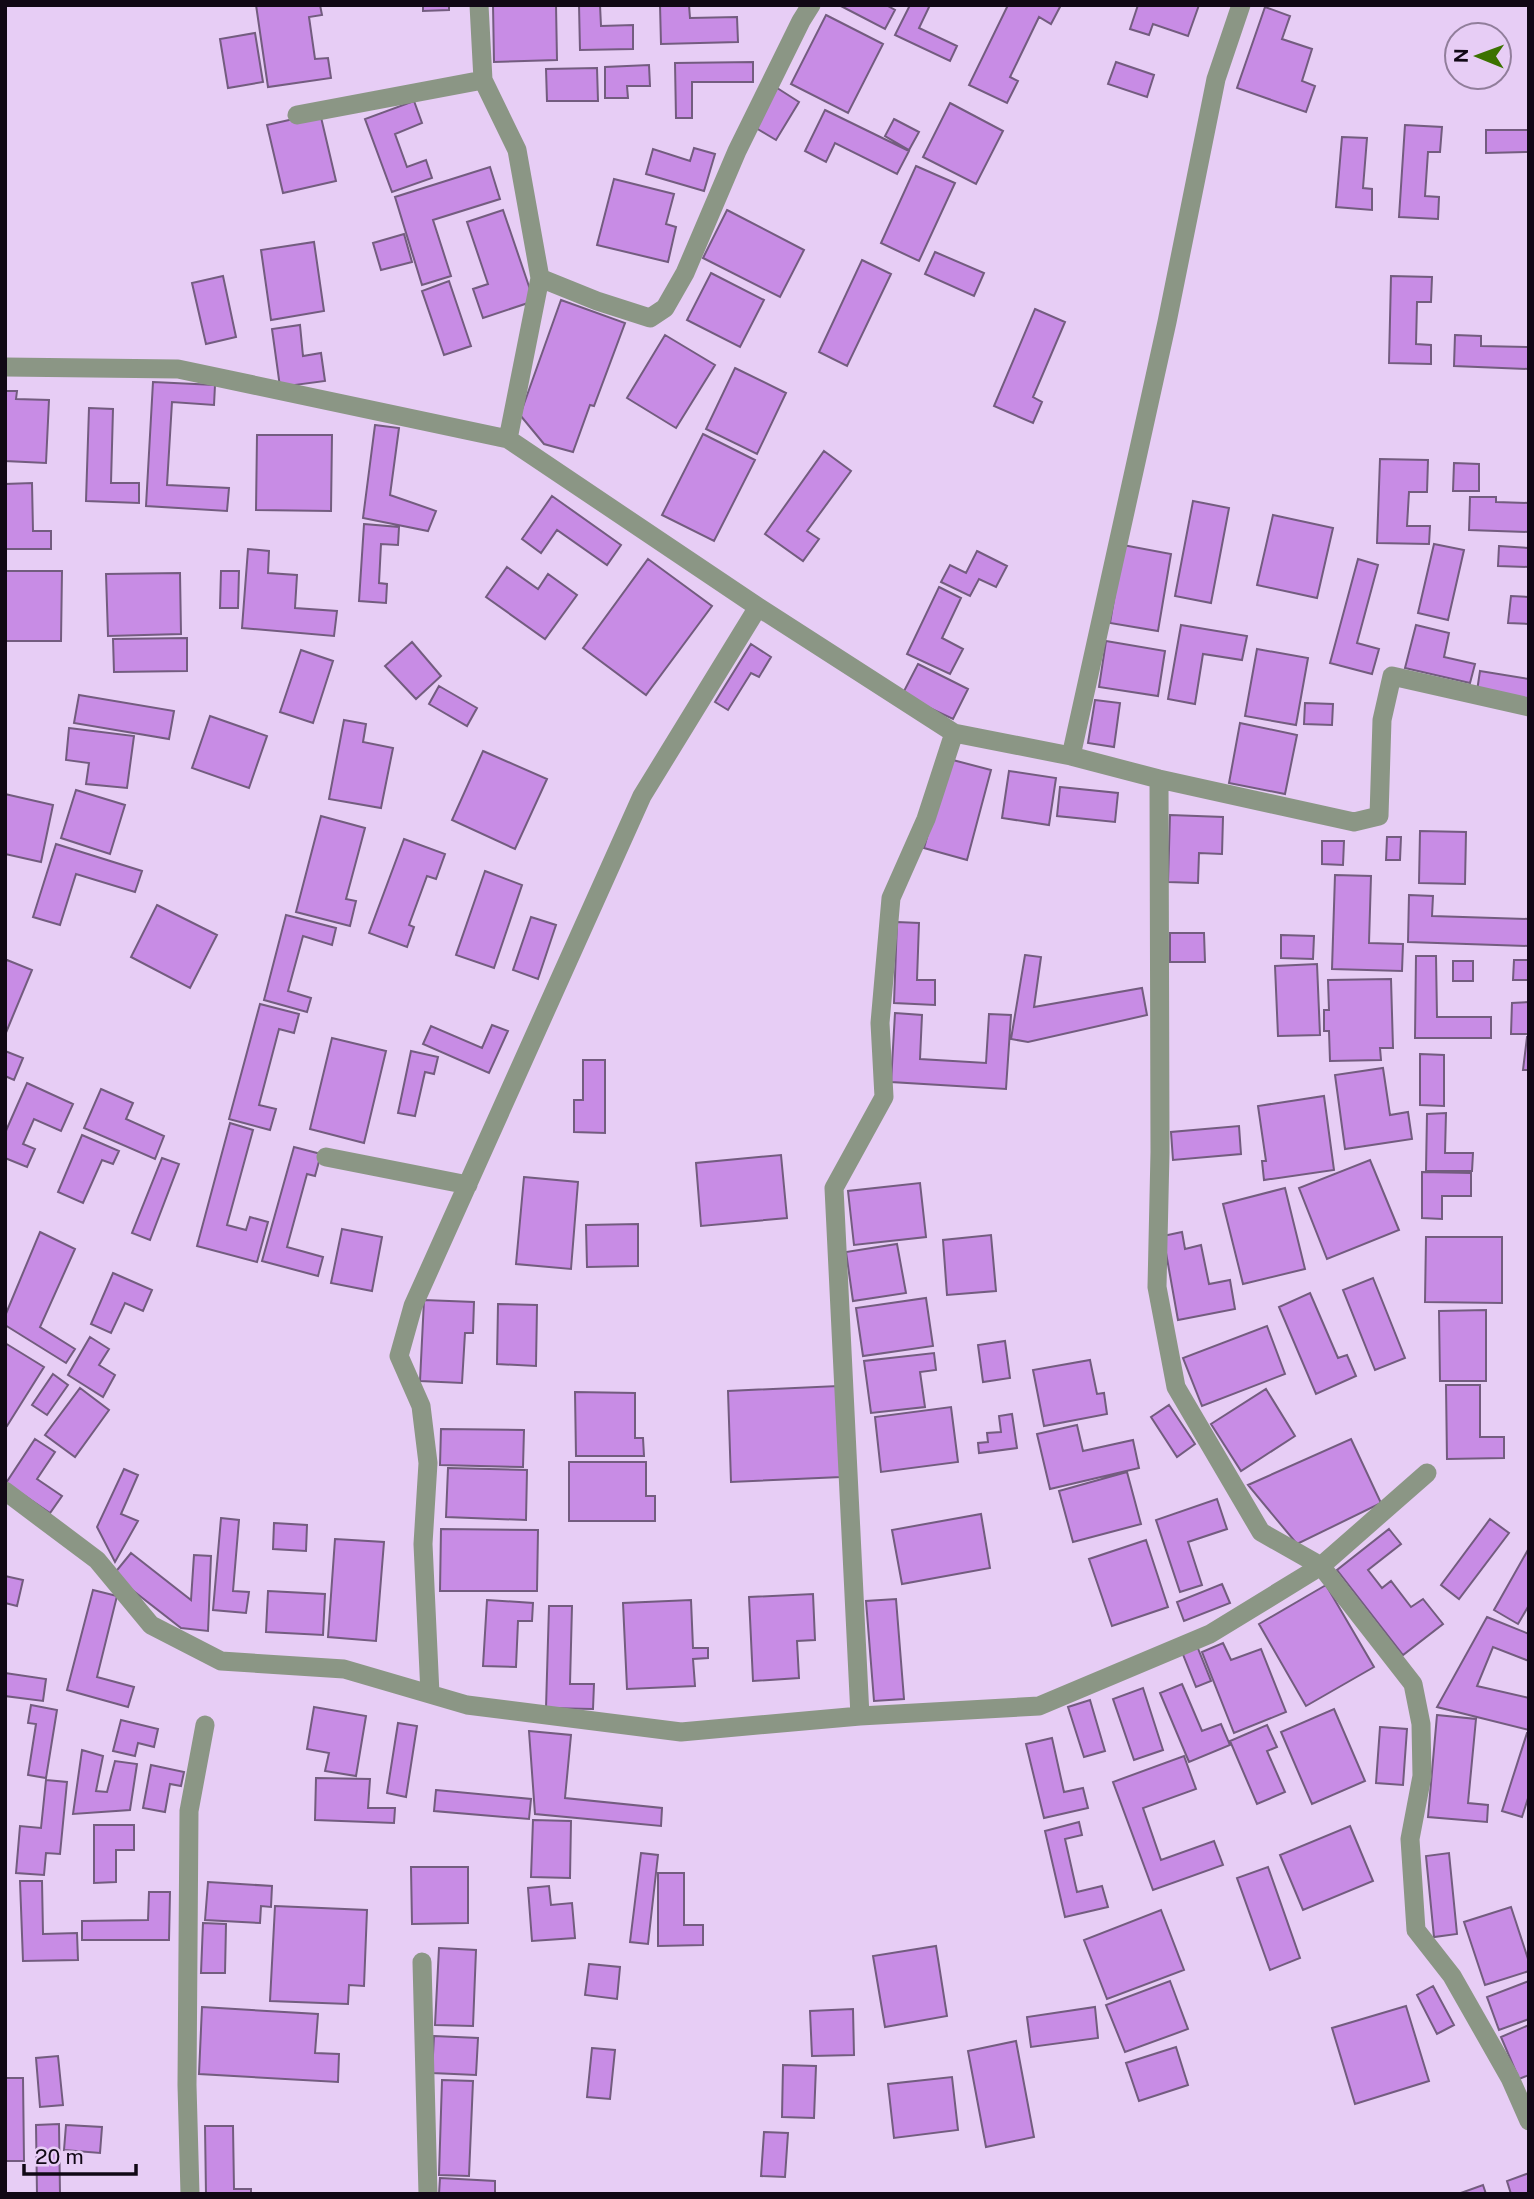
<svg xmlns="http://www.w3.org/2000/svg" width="1534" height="2199" viewBox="0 0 1534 2199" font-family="'Public Sans',sans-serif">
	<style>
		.building { fill: #c88ce5; stroke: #735c7f; stroke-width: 2 }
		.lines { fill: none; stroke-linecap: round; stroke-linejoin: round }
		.minor { stroke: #8b9685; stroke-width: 19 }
	</style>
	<rect width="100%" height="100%" fill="#e7cdf5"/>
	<path class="building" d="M256,5H320L322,15L309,17L315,59L328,58L331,78L268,87Z
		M423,5H449V10L423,11Z
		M493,5H556L557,60L494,62Z
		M579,5H600L601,26L633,25V49L580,50Z
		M660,5H689L690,18L737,17L738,42L661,44Z
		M839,5H886L895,10L885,29Z
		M910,5H930L919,28L957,46L950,61L895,35Z
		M1008,5H1061L1051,24L1039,17L1010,77L1018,81L1007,103L969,85Z
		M1138,5H1199L1188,36L1153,24L1149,35L1130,29Z
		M1265,7L1290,16L1282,39L1312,49L1302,81L1315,86L1306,112L1237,88Z
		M826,15L883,44L848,113L791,84Z
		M255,33L263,82L228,88L220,39Z
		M753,62V82H692V118H676L675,63Z
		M1116,62L1154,75L1147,97L1108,84Z
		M649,65L650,86H627L628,98H605V67Z
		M597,68L598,101H547L546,69Z
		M774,86L799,102L776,140L751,125Z
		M414,101L422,123L395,134L407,167L426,160L432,178L392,192L365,119Z
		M950,103L1003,131L976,184L923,157Z
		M825,110L909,151L897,174L835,143L826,162L805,151Z
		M320,113L336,181L283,193L267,125Z
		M894,119L919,132L909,150L885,136Z
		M1405,125L1442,127L1440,152H1428L1425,196L1439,197L1438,219L1399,217Z
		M1486,130H1529V152L1486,153Z
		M1342,137L1367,138L1363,188L1372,189V210L1336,207Z
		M694,148L715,154L704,191L646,174L653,149L690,161Z
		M916,166L955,183L919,261L881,243Z
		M490,167L500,199L433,220L451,276L422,285L395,197Z
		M614,179L674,194L666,224L676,227L668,262L597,245Z
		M503,210L534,301L483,318L473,289L488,284L467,222Z
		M727,210L804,250L780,297L703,258Z
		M404,234L412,262L381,270L373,243Z
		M314,242L324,311L271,320L261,250Z
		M935,252L984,273L974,296L925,274Z
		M862,260L891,274L847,366L819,352Z
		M711,273L764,300L740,347L687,320Z
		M223,276L236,337L206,344L192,283Z
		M1391,276L1432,277L1431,302H1417L1416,344L1431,345V364L1389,363Z
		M449,281L471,346L444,355L422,291Z
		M561,300L625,323L594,406L590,405L573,452L544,444L520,415Z
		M1035,309L1065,322L1033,397L1042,402L1033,423L994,406Z
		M300,325L303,356L321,353L325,381L280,387L272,329Z
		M665,335L715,365L676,428L627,398Z
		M1455,335L1481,336V346L1529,347V369L1454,366Z
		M735,368L786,393L757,454L706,429Z
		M153,382L215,385L214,405L172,402L167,485L229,488L227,511L146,506Z
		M5,391H17L16,399L49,400L46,463L5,461Z
		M89,408L113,409L111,483H139V503L86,501Z
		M375,425L399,428L390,495L436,511L428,531L363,518Z
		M703,434L755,460L714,541L662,515Z
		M257,435H332L331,511L256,510Z
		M824,451L851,471L807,531L819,539L803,561L765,534Z
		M1380,459L1428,460L1427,492H1409L1407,526H1430L1429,544L1377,543Z
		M1454,463L1479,464V491H1453Z
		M32,483L33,531H51V549H5V484Z
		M552,496L621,545L607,565L557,530L541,553L522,539Z
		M1470,497H1496V502L1529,503V532L1469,530Z
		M1193,501L1229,508L1211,603L1175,596Z
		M1273,515L1333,528L1317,598L1257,585Z
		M364,524L399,527L398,545L381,544L379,583L387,584L386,603L359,601Z
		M1434,544L1464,550L1448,620L1418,613Z
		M1123,545L1171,554L1158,631L1110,623Z
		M1499,546L1529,548V567L1498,566Z
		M248,549L269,551L268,573L297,575L295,608L337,611L334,636L242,628Z
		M977,551L1007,566L996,587L979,579L970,596L941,582L950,565L966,573Z
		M648,559L712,606L646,695L583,648Z
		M1358,559L1378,565L1357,643L1379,649L1372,674L1330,663Z
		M507,567L538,589L548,574L577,595L545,639L486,597Z
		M5,571H62L61,641H5Z
		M221,571H239L238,608H220Z
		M180,573L181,634L108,636L106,574Z
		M939,587L961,598L942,638L963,649L950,674L907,654Z
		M1511,596L1529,597V624L1508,623Z
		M1181,625L1247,636L1242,660L1203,654L1195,704L1168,699Z
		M1416,625L1449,633L1444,657L1475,664L1470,683L1405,668Z
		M187,638V671L114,672L113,639Z
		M1106,641L1165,651L1158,696L1099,687Z
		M412,642L441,676L416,699L385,666Z
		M751,644L771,657L759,677L751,673L728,710L715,702Z
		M1257,649L1308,658L1296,725L1245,716Z
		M301,650L333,661L313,723L280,712Z
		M918,664L968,689L953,719L902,695Z
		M1480,671L1529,679V700L1477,691Z
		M439,686L477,708L467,726L429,704Z
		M79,695L174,711L169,739L74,723Z
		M1095,700L1120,703L1114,747L1088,743Z
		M1305,703L1333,704L1332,725L1304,724Z
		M210,716L267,736L249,788L192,768Z
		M344,720L366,724L363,742L393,748L381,808L329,799Z
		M1240,723L1297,735L1285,794L1229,783Z
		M69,728L134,736L127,788L86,784L89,763L66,760Z
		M483,751L547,779L515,849L452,820Z
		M949,759L991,770L967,860L924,848Z
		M1009,771L1056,778L1049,825L1002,818Z
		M1060,787L1118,793L1115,822L1057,816Z
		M76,790L125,805L110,854L61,838Z
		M5,794L53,805L41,862L5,854Z
		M1170,815L1223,817L1222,854L1199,853L1198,883L1168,882Z
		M321,816L365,828L346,899L356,901L350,926L296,912Z
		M1420,831L1466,832L1465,884L1419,883Z
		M1387,837H1401L1400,860H1386Z
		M404,839L445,854L436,879L427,876L409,925L414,927L407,947L369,933Z
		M1322,841H1344L1343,865L1322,864Z
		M56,844L142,871L135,892L76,874L60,925L33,917Z
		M485,871L522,885L494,968L456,955Z
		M1335,875L1371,876L1369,943L1403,944L1402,971L1332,969Z
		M1409,895L1433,896L1432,916L1529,919V946L1408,942Z
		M157,905L217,935L190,988L131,957Z
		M286,915L336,928L332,945L303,936L288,991L311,998L307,1012L264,1000Z
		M531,917L556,925L538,979L513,970Z
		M897,922L919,923L917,980H935V1005L894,1003Z
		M1170,933H1204L1205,962H1170Z
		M1281,935L1314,936L1313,959L1281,958Z
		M1025,955L1041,957L1034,1007L1142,988L1147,1015L1028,1042L1011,1039Z
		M1416,956H1436L1437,1017H1491V1038H1415Z
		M7,960L32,970L5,1035V963Z
		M1514,960H1529V980H1513Z
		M1453,961H1473V981H1453Z
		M1317,964L1320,1035L1278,1036L1275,966Z
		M1391,979L1393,1048H1380L1381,1060L1330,1061L1329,1031H1324V1010H1329L1328,980Z
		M1529,1002V1034H1511L1512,1003Z
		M260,1004L299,1014L294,1033L279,1029L259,1105L276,1109L270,1130L229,1119Z
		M895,1013L922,1015L920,1059L986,1063L989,1014L1011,1015L1006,1089L891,1082Z
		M492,1025L508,1031L489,1073L423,1044L431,1026L482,1048Z
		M1527,1037H1529V1070H1523Z
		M332,1038L386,1051L364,1143L310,1129Z
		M5,1051L23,1058L14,1080L5,1076Z
		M411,1051L438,1057L434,1074L425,1072L415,1116L398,1113Z
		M1420,1054L1444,1055V1106L1420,1105Z
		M583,1060H605V1133L574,1132V1100H583Z
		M1383,1068L1390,1115L1408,1112L1412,1139L1345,1149L1335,1075Z
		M27,1083L73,1104L61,1131L34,1119L23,1144L35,1149L27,1167L5,1158V1133Z
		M101,1089L133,1103L126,1119L164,1136L155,1159L84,1128Z
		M1324,1096L1334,1170L1264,1180L1262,1161H1266L1258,1106Z
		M1446,1113L1445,1153H1473L1472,1171H1426L1427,1114Z
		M230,1123L253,1130L227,1225L246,1230L250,1217L268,1222L257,1262L197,1246Z
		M1239,1126L1241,1154L1173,1160L1171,1132Z
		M82,1135L119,1151L113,1164L102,1160L83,1203L58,1192Z
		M294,1147L321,1154L315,1176L307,1174L287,1247L323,1257L318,1276L262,1261Z
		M781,1155L787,1218L701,1226L696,1163Z
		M162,1158L179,1164L150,1240L132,1233Z
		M1370,1160L1399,1230L1327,1259L1299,1188Z
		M1422,1172L1471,1173V1196H1442V1219L1422,1218Z
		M524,1177L578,1182L571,1269L516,1264Z
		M920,1183L926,1237L854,1245L848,1191Z
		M1285,1188L1305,1269L1243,1284L1223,1204Z
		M638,1224V1266L587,1267L586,1225Z
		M342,1229L382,1237L372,1291L331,1283Z
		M40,1232L75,1249L40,1327L75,1349L66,1363L5,1325V1316Z
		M1182,1232L1185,1249L1201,1245L1209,1284L1230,1280L1235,1309L1178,1320L1163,1236Z
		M991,1235L996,1291L947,1295L943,1240Z
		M1426,1237H1502V1303L1425,1302Z
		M897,1244L906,1293L853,1301L846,1252Z
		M113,1273L152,1290L143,1311L125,1303L111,1333L91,1324Z
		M1373,1278L1405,1358L1375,1370L1343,1290Z
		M1310,1293L1338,1358L1347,1355L1356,1376L1316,1394L1279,1307Z
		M926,1298L933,1346L863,1356L856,1308Z
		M424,1300L474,1302L473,1333H465L462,1383L420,1381Z
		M498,1304L537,1305L536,1366L497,1364Z
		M1486,1310V1381H1440L1439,1311Z
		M1267,1326L1285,1374L1202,1406L1183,1358Z
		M90,1337L109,1349L99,1365L115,1375L103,1397L68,1375Z
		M1005,1341L1010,1378L983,1382L978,1345Z
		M5,1343L44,1367L7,1426L5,1425Z
		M934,1353L936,1370L920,1372L925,1407L871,1413L864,1361Z
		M1090,1360L1097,1394L1104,1393L1107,1414L1044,1426L1033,1370Z
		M53,1374L68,1385L47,1415L32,1405Z
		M1446,1385H1480V1437H1504V1458L1447,1459Z
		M838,1386L841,1477L731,1482L728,1391Z
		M80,1388L109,1410L75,1457L45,1435Z
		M1266,1389L1295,1436L1241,1471L1211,1424Z
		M575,1392L635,1393V1438H643L644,1456H576Z
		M1169,1405L1195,1444L1177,1457L1151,1417Z
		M951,1407L958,1462L881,1472L875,1417Z
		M1012,1414L1017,1448L979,1453L978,1443L988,1442L987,1433L1001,1432L999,1416Z
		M1077,1425L1083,1451L1133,1440L1139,1468L1050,1489L1037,1434Z
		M441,1429L524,1430L523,1467L440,1465Z
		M35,1439L55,1452L37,1479L62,1496L50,1513L6,1483Z
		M1351,1439L1381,1503L1297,1544L1248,1485Z
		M569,1462H646V1496H655V1521H569Z
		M448,1468L527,1470L526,1520L446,1517Z
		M124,1469L138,1475L121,1514L138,1521L115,1562L97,1527Z
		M1127,1472L1141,1524L1073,1542L1059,1491Z
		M1217,1499L1227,1529L1188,1542L1202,1585L1180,1592L1156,1520Z
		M981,1514L990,1568L902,1584L892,1530Z
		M221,1518L239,1520L233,1591L249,1592L246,1613L213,1610Z
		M1490,1519L1509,1533L1459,1599L1441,1585Z
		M274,1523L307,1525L306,1551L273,1549Z
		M441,1529L538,1530L537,1591H440Z
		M1389,1529L1401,1544L1368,1570L1382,1588L1391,1581L1411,1607L1423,1599L1443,1624L1403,1655L1337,1570Z
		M335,1539L384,1542L376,1641L328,1637Z
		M1146,1540L1168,1607L1112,1626L1089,1559Z
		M1529,1548V1605L1518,1624L1494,1610Z
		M131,1553L191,1600L194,1555L211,1556L208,1631L181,1628L113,1575Z
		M5,1576L23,1580L17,1606L5,1603Z
		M1222,1584L1230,1603L1184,1621L1177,1602Z
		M1326,1585L1374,1667L1306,1706L1259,1624Z
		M93,1590L117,1596L97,1677L134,1687L128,1707L67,1690Z
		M268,1591L325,1594L323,1635L266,1632Z
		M813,1594L815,1640L797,1641L799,1678L753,1681L749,1597Z
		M896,1599L904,1699L874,1701L866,1601Z
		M487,1600L533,1603L532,1621H518L516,1667L483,1666Z
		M691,1600L693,1648H708V1658L693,1659L695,1686L627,1689L623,1603Z
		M549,1606H572L570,1684H594L593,1709L546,1708Z
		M1487,1617L1529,1634V1661L1493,1647L1477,1686L1529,1698V1730L1437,1707Z
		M1223,1643L1231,1660L1261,1649L1286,1712L1234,1733L1202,1652Z
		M1197,1646L1211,1681L1196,1687L1182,1652Z
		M5,1673L46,1679L43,1701L5,1696Z
		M1182,1684L1202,1731L1221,1724L1230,1745L1189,1762L1160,1693Z
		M1143,1688L1163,1750L1134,1760L1113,1699Z
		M1090,1700L1105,1751L1084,1757L1068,1707Z
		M31,1705L57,1710L46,1778L28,1775L36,1724L28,1723Z
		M314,1707L366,1716L356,1776L325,1771L329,1753L307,1749Z
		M1334,1709L1365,1781L1312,1804L1281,1732Z
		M1437,1715L1476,1719L1468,1803L1488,1805L1487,1822L1428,1817Z
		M121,1720L158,1729L154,1747L138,1743L135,1756L113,1751Z
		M398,1723L417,1726L406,1797L387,1793Z
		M1267,1725L1277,1747L1267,1751L1285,1792L1257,1804L1230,1741Z
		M1380,1727L1407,1729L1403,1785L1376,1783Z
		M529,1731L571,1735L565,1798L662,1808L661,1826L535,1814Z
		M1527,1733H1529V1795L1522,1817L1502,1811Z
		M1052,1738L1064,1792L1083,1788L1088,1808L1044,1818L1026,1744Z
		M82,1750L103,1756L96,1791L107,1792L115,1761L137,1764L130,1810L73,1814Z
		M1184,1756L1196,1789L1143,1808L1161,1860L1214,1841L1223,1865L1153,1890L1113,1782Z
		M151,1765L184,1772L181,1786L170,1784L165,1812L143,1808Z
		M316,1778L370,1779L368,1808H395L394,1823L315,1820Z
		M46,1780L67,1782L60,1854L46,1853L44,1875L16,1873L20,1826L41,1828Z
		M436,1790L531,1799L529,1819L434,1811Z
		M533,1820L571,1821L570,1878L531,1877Z
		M1079,1822L1082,1835L1065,1839L1077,1892L1102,1886L1108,1907L1065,1917L1045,1831Z
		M94,1825H134V1850H116V1882L94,1883Z
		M1350,1826L1373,1881L1303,1910L1280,1855Z
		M641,1853L658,1855L648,1944L630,1942Z
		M1449,1853L1457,1934L1434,1937L1426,1856Z
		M411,1867H468V1923L412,1924Z
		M1268,1867L1300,1958L1270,1970L1237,1878Z
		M658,1873H684V1925H703V1945L658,1946Z
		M20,1881H42L43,1934L77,1933L78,1960L23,1961Z
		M208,1882L272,1886L271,1907L261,1906L260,1923L205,1920Z
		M549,1886L551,1905L572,1903L575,1938L532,1941L528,1888Z
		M149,1892H170L169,1940H82V1921L148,1920Z
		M275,1906L367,1910L364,1986L349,1985L348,2004L270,2001Z
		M1511,1907L1529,1962V1971L1485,1985L1464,1922Z
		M1161,1910L1184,1970L1107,1999L1084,1940Z
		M203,1923L226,1924L225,1973H201Z
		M936,1946L947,2016L885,2027L873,1956Z
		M439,1948L476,1950L473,2026L435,2025Z
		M589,1964L620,1967L617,1999L585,1995Z
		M1170,1981L1188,2029L1125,2052L1106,2005Z
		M1529,1981V2019L1499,2030L1487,1997Z
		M1433,1986L1454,2025L1437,2034L1417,1995Z
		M1406,2006L1429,2081L1355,2104L1332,2028Z
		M202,2007L318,2014L315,2053L339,2054L338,2082L199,2074Z
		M1095,2007L1098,2038L1031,2047L1027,2017Z
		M853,2009L854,2055L812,2056L810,2011Z
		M1529,2025V2075L1519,2079L1501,2037Z
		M434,2036L478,2038L476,2075L432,2073Z
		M1016,2041L1034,2137L986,2147L968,2051Z
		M1176,2047L1188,2085L1139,2101L1126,2063Z
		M592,2048L615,2050L610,2099L587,2097Z
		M58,2056L63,2105L40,2107L36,2058Z
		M783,2065L816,2066L814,2118L782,2117Z
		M952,2077L958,2130L894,2138L888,2084Z
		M5,2078H23L24,2161H5Z
		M442,2080L473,2081L469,2176L439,2175Z
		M59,2124L60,2194H37L36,2125Z
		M66,2125L102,2127L100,2153L64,2150Z
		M205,2126H233L234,2189H251V2194H206Z
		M764,2132L788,2133L785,2177L761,2176Z
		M1529,2173V2194H1511L1507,2181Z
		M440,2178L495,2181V2194H439Z
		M1483,2185L1486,2194H1458Z"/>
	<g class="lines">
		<path class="minor" d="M479,5L483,80L517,150L540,278L508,439
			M297,115L483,80
			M540,278L597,301L650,318L665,308L685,273L737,151L801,21L811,5
			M5,367L178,369L508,439L758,607L954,733L1071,756L1159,779L1354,822L1379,816L1382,720L1392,676L1529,707
			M1071,756L1167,322L1216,79L1241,5
			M1159,779L1160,1152L1157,1287L1176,1387L1261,1532L1321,1566L1413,1684L1421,1724L1422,1776L1410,1839L1416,1930L1452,1976L1510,2078L1529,2121
			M326,1157L468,1185
			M5,1491L97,1560L151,1625L221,1661L344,1669L467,1705L681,1732L860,1716L1039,1706L1210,1634L1321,1566L1427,1473
			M430,1694L423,1544L428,1463L421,1406L399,1356L413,1306L642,796L758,607
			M860,1716L834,1188L884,1097L880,1023L891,898L926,819L954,733
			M422,1962L428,2194
			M190,2194L187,2085L189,1811L205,1725"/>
	</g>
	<rect width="1534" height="2199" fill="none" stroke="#110815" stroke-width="14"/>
	<g transform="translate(1478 56) rotate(271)"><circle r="33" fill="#e7cdf5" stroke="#917e9b" stroke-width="2"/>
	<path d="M0-5L12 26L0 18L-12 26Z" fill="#3c7200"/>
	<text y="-10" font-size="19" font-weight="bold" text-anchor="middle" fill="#110815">N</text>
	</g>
	<path d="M24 2164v10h112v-10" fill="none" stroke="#110815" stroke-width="3.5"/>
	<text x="35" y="2164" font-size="21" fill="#110815" stroke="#e7cdf5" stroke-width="5" paint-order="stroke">20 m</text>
</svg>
